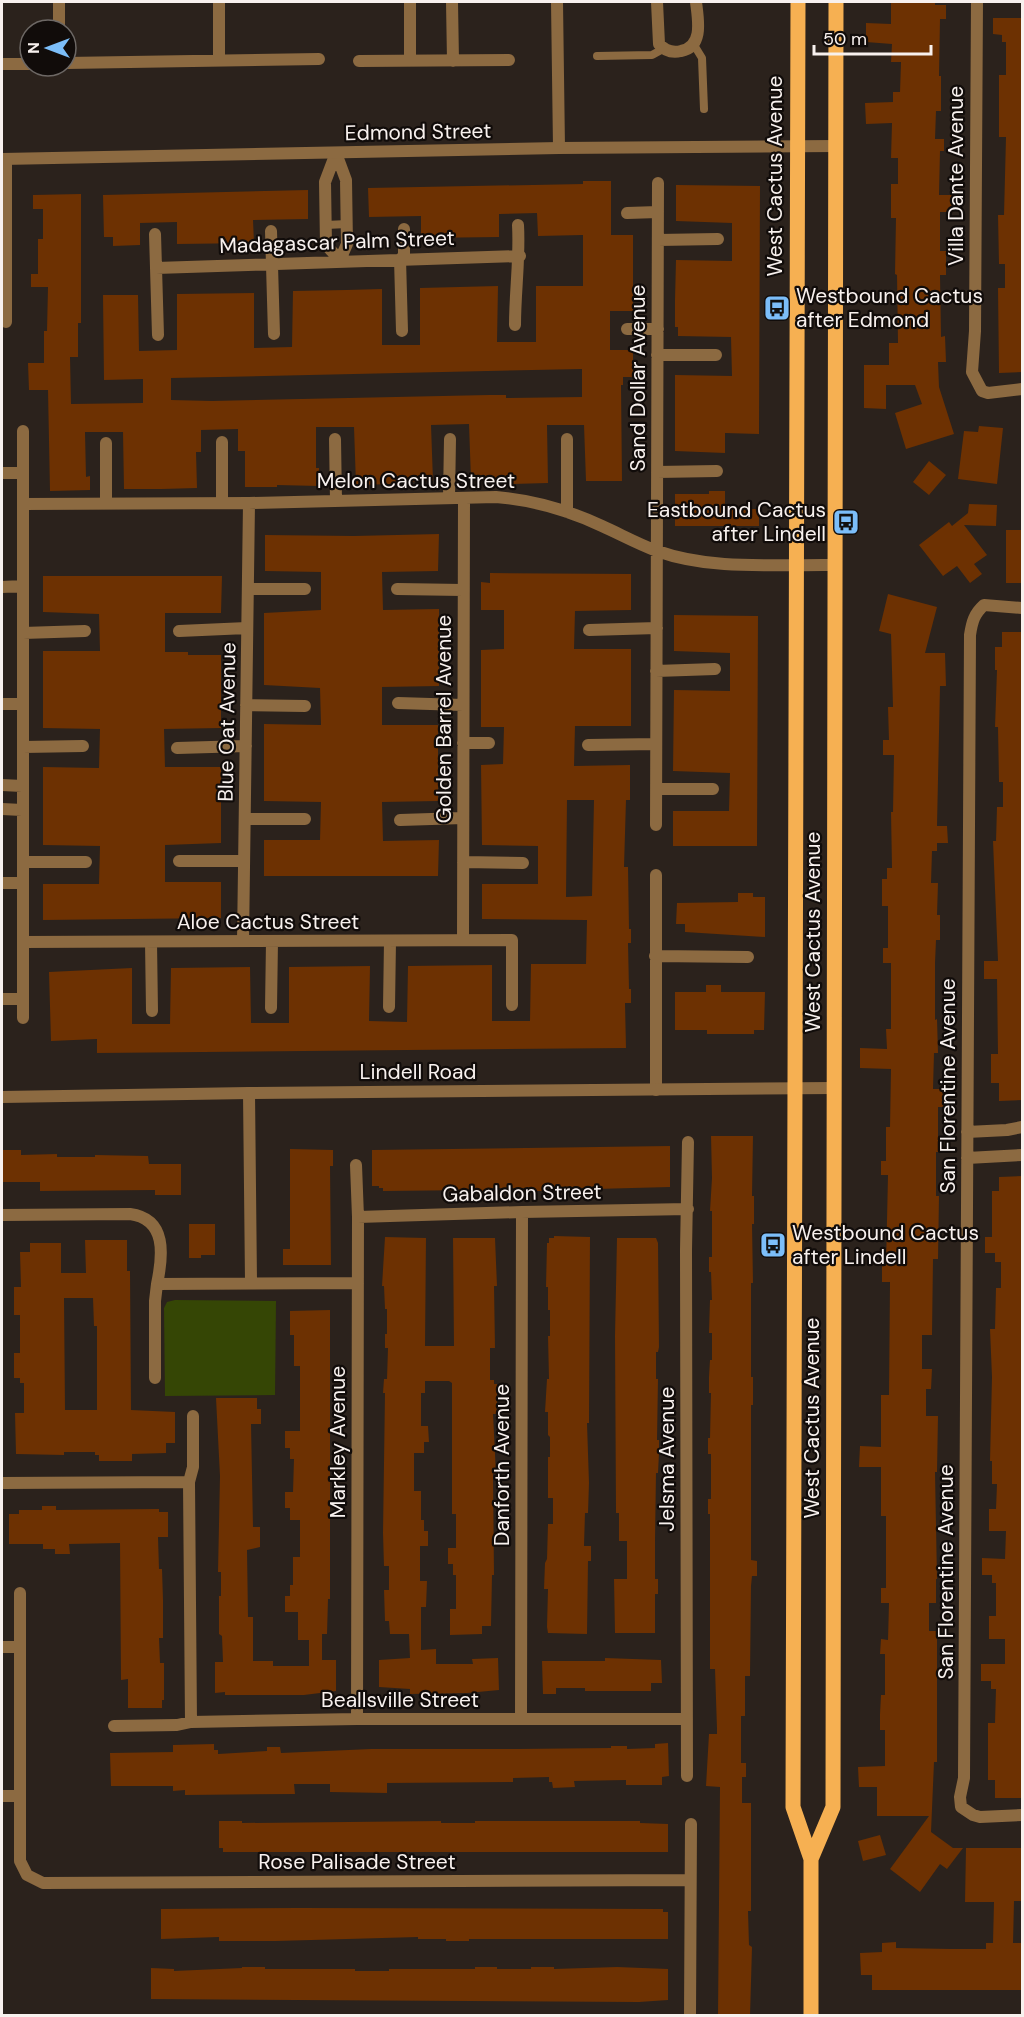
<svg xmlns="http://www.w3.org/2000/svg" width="1024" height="2017" viewBox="0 0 1024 2017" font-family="'DM Sans',sans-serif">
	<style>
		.green { fill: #354605 }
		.building { fill: #6d3102; fill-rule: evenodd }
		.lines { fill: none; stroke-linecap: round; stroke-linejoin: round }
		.service { stroke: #8c6a41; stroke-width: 8 }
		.minor { stroke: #8c6a41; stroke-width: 12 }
		.tertiary { stroke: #8c6a41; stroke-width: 12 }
		.primary { stroke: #f6b052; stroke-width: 15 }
		.labels { text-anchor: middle; stroke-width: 4.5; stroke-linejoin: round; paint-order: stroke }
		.street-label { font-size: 21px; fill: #f8f1ee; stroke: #110c0a }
		.poi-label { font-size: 21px; fill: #f8f1ee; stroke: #110c0a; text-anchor: start }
	</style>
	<rect width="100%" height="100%" fill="#2b221c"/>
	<path class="green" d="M175,1300L276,1301L275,1395L165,1396L164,1308L167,1302Z"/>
	<path class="building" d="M902,2H935V5H946V19H940L939,76H941V111H936L935,139H944V151H940L939,195H953V212H940V251H946V275H940L941,337L945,336L946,362H938L939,387L954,434L906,449L895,413L922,404L915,385H886V409L864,408V365H889V343H898L897,275L895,274L896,218H891V184H898V158H891L892,123L866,124L865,103L893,102V92H900L901,62H891L892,44L866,42V23L891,24V3H902Z
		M993,18H1023V372L999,373L998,288H1005V264H999L998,215H1004L1006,137H999V75H1006V42H1002V35L993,34Z
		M583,181H611V235H633V311H610V350H633V377H623V385H621L622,481H586L584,425H547L548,483L512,484V480H471L469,424L431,425L433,481L393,482V484L356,485L354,427H316V468H319V486L277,485V487H245V451H238V429L201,430V452H196L197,488L162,489H124L123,432H85L86,477L90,476V490L50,491L48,390H29L28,363H44V331H47L48,287H31V274H38V239H43V209H33V195L81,194V323H78V357H70L71,404L143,403V379L104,380L103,295H138L139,351L177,350V294L254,293V348L292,347L293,291L346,290L382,289V345H420V288L498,286L497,342H536V286H583V235L538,236L537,213L499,214V237L421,238V216L369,217L368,188L583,184ZM582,369V397L506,398V395H489L212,401L171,400V378Z
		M676,185L760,186L759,434L725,433V453L675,451V375L732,376L731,337L678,336V327H675V300L676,260L732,261V223L676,221Z
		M308,190V219L253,220L254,243L177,244V222L140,223V245L113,246V237H104L103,195Z
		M979,426L1003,428L997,484L958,479L964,431L978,432Z
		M929,461L946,475L929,495L913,482Z
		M709,491H725V509H759V526H675V494H709Z
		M969,504L997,505L996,526L964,525L987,555L974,564L982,574L970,583L957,566L943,576L919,545L949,522L952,526L968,513Z
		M1006,530H1023V583H1006Z
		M439,534L438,571L382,572L383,610L439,609V686L382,687V725H438V801L382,802L383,841L439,840L438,876H264V840H320L321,802L264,801V724L321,725L320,688L264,685V613L321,610V572L265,571V535L354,536Z
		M490,573L631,574V610L575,611L574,649H631V726H575L574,766L630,765V800H626L624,867H628L629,929H631V943H628L629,989H631V1003H625L626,1048L97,1053V1039L51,1041L49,972L132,968V1024H170L171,968L250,967L251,1023H289V967L370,966L369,1021L407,1022L408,966L492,965V1021H530L531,964H586L587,920L482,919V884H538V846L482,845L481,765L503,764L504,727H481V650L504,649V610H481V582L490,583ZM567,800H594L592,896L566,897Z
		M43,576H222L221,613H165V652H188V655H221V728L164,729L165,767H221V843L165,845V882H221V918L43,920V884H99L100,846L43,845V767L99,768L100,729L43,728V651H100L99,614L43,612Z
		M888,594L937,607L925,653H945L946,686H940L937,826H947L948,843H937V851H932L931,883H938L937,915H940V940H936L935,963V1020L937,1019L938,1053H934L933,1089H946V1107H938V1152H936V1196H939L938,1259H933L932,1335H922V1369H932L931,1389H926V1416H938L937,1472H935L937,1579H936V1603H929V1631H937V1762H934L931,1832L953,1848H963L947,1869L940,1864L920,1892L890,1869L929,1816H877V1787H859L858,1767L885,1766V1730H880V1714L881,1695H885V1654H880L881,1639L888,1640L889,1603H881V1588H886V1516H881V1467H859L860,1446L881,1447V1395H889L890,1282H882V1266H886L888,1175H881V1161H886V1127H890L891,1069L860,1068V1048L887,1049L886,1029H891V963H883V948H888V906H882V879H887V868H892L891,812H893L894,755H883V740H889L888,707H893L891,634L879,631Z
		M674,615L758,616L757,846H673V811H729L730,773L673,771L674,690L730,691V653L674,651Z
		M1002,632H1023V1100L999,1101V1083H991V1054H998L997,979H984V961H998L993,841H996L997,807H1003V782H999L998,727H995L997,670H995V647H1002Z
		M738,893H753V897H765V937L685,932V924H676L677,903L738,902Z
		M706,985H721V992H765L764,1030H754V1034H707V1030H675V992H706Z
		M711,1136H753L752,1196H754V1224H752L753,1283H751V1377H753V1405H751V1560L757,1561V1576H752L751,1586L750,1676H745V1716H741V1763H746V1777H742V1803H751V1911H748L749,1945L752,1947L750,2016H718L720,1787L706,1786L709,1734H717V1729L715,1669H710V1514H708V1499H711V1454H708V1438H710L711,1393H709V1377L710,1360H712V1333H709L710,1300H712L711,1272H709V1257H712V1211H710L712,1178Z
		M670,1146V1187L595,1189L571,1187H549V1191H533V1188H488V1191H475V1190L383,1191V1188H379V1186H372V1150Z
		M290,1149L333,1150V1166H330L331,1265H283V1249H290Z
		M2,1150H21V1155L57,1154V1157H95V1155L148,1156L149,1164H181V1195H155V1190L40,1191V1182H2Z
		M1023,1176V1798H995V1780H988V1723H995L996,1689H991V1681H981V1664H1005V1639H989V1616H996V1583H992V1575H982V1558L1005,1559L1006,1531H989V1509H996L997,1484H992V1461H990L992,1377L990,1329H995L996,1288H1001V1262H995V1253H985V1237H992V1191H999V1177Z
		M189,1224H215V1255H201V1258H189Z
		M554,1236L590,1237L589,1423H587L589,1483L588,1513H585L584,1546H591V1561H588L587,1634L548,1633L547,1627L548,1589H544L545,1563L547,1559L548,1524H553V1498H548V1457H550V1437L548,1435V1412H545L547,1379H549L548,1336H550V1310H548V1287H546L547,1243H549V1238H554Z
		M385,1237L426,1238L425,1346H454L453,1238H495L497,1286H494L495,1348H490V1380H494V1384H497V1408L496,1414H493L496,1474H493L494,1575H492L491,1626H482V1634L450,1635V1609H456V1575H453V1564H448V1548H456V1514H452V1383L449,1381H425V1393H421V1426H428L429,1442H424V1453H414V1491H421V1520H424V1531H428V1546H420V1581H427L426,1607H421V1650L436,1649V1664H473L472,1659L498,1658L499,1690L467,1693L410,1694V1689L379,1687V1660L410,1658L409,1634H390L389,1621H385L384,1590H389V1566H384L383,1533L385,1393H383L384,1379H387L388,1348H385V1334H387V1309H385L384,1286H382Z
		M617,1238H656L658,1243L659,1347L658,1352H656V1379H658L657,1440H659V1453L658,1473H656L655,1541V1579H658V1594H655V1633H615L614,1579H627V1541H619V1513H616L615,1336Z
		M85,1240H127V1271H130L131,1410L175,1412V1443H166V1453L132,1454V1461H99V1455H95V1452H64V1455L16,1454L15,1413H24V1383H20V1378H14V1353H20V1315H14V1287H21L20,1252H30V1243H61V1273H86ZM64,1298H93L94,1326H97V1410H65Z
		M330,1310V1599H328L327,1634H322V1660H336V1691L304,1695H225V1692L215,1693V1662H223L222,1636L219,1634V1596H221V1572H218L220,1476L216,1398H257V1409H261V1424H251L253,1527H260V1547L247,1550L248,1617H253V1661H273V1666H309V1640H298V1612H285V1596H290V1585H293V1557H300V1520H290V1508H285V1492H293L294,1459H290V1448H285V1431H300V1366H294V1335H290V1311Z
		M42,1506H56V1510L159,1509V1512H168V1537H158L159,1569H162L163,1600V1638H159L160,1663H164V1700H162V1708H128V1679L121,1680L120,1543L69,1544L70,1554H55V1549H43V1544H9V1514H19V1510H42Z
		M605,1658L661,1660L662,1683H651V1691H585V1688H556V1694H543L542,1661H605Z
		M668,1743L669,1776L662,1777V1785H626V1780L574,1781L575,1787L553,1788L552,1782H549V1777L513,1778V1782L387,1783V1793L330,1792V1784H294L295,1794L185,1795V1790L173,1791V1786H111L110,1753L173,1752V1745L214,1744V1750H218V1754L267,1751V1747H280L281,1753L371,1749H517L611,1748V1746H627V1749L655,1748V1744Z
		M219,1821H242V1823L441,1821V1823H475V1821H640V1823L668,1824V1852H223V1848H219Z
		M880,1835L886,1855L863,1861L858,1841Z
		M966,1848H1023V1901H1014L1013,1943H1023V1990H872V1975H861L860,1953L882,1952V1943L896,1942V1948L951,1949H986V1943H993L994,1902H965Z
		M297,1908L663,1909V1912H668V1939H469V1941H446V1939H418V1937L276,1941H219V1937L161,1939V1909Z
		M242,1967H265V1969H355V1971H389V1969H475V1967H497V1969H531V1967H554V1969L617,1967L668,1969V2000L639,2002L151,1999V1968L174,1969V1971L242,1968Z"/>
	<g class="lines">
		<path class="service" d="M694,45L702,58L704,109
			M597,56L652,55L663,49
			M326,225L347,224"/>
		<path class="minor" d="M219,2V61
			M410,2V59
			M452,2L453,61
			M557,2L559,148
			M657,2L659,44C665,51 672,53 681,51C704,47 698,19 696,2
			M977,2L975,331L972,372L982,391L988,393L1022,389
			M59,30V2
			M359,61L509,60
			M66,63L319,59
			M2,64H30
			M336,153L346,180L347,244L340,260L326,245L325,182Z
			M6,159V322
			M627,213L658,212
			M404,229V259
			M271,231L274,334
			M155,234L158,335
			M658,240L718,239
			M400,259L402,331
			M156,268L520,256
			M515,325C515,291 520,259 518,225
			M627,329H658
			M657,355H716
			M23,431V1018
			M335,439L336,501
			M567,439V512
			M222,442V503
			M106,443V504
			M657,472L717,471
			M2,473H23
			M449,498L450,439
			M23,504L249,503L496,497C533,500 568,510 602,526C620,534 638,544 657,551C713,571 776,564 835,565
			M2,587L23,586
			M248,589H305
			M397,589L463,590
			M1022,608L984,605C974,614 972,622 970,635L964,1778L960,1797L961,1807L973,1815L980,1817L1022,1815
			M589,630L657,628
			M179,631L247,628
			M23,633L85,631
			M656,671L715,669
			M398,703L463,705
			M2,704H23
			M246,705L305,706
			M463,743H489
			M588,745L656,744
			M23,747L83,746
			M177,748L246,746
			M2,785L22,786
			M656,789H713
			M2,809L22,810
			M245,819H305
			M400,820L463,818
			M656,825L658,183
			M179,861H244
			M23,862H86
			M463,862L523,863
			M656,875V1090
			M2,883H23
			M463,940L464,498
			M243,941L249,503
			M23,942L512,940V1005
			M151,942L152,1011
			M655,956L748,957
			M2,999H23
			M389,1007L390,941
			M271,1008L272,941
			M249,1093L251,1282
			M967,1132L1007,1130L1022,1127
			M967,1158L1022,1155
			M356,1165L358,1217L357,1719
			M2,1215L130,1214C167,1219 163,1255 157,1284L358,1283
			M358,1217L522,1212L688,1209
			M155,1378V1301L157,1284
			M2,1483L189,1482
			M20,1593V1861L27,1875L43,1883L690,1880
			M2,1647H20
			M521,1719L522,1212
			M191,1722L189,1482L193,1467V1416
			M114,1726L177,1725L191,1722L357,1719H687
			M687,1776L686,1250L688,1142
			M2,1796H20
			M690,2016L691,1824"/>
		<path class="tertiary" d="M2,159L559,148L836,146
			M2,1097L249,1093L834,1088"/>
		<path class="primary" d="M798,2L793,1807L811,1859V2016
			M811,1859L833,1807L836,2"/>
	</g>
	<defs>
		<symbol id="bus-square" viewBox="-11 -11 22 22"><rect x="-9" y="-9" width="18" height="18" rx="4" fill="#7cbef9" stroke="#110c0a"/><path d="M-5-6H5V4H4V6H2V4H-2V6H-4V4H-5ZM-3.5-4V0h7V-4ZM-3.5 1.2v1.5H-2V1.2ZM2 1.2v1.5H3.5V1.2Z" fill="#111"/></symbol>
	</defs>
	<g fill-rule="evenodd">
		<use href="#bus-square" x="762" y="293" width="30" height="30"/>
		<use href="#bus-square" x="831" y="507" width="30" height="30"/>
		<use href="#bus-square" x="758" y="1230" width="30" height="30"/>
	</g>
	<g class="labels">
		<g class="street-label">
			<text transform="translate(418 132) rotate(-1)" y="7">Edmond Street</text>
			<text transform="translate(775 176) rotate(-90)" y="7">West Cactus Avenue</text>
			<text transform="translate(956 176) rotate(-90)" y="7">Villa Dante Avenue</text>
			<text transform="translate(337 242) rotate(-2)" y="7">Madagascar Palm Street</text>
			<text transform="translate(638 378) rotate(-90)" y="7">Sand Dollar Avenue</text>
			<text x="416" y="488">Melon Cactus Street</text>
			<text transform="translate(444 719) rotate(-90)" y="7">Golden Barrel Avenue</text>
			<text transform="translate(227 722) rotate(-89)" y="7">Blue Oat Avenue</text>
			<text x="268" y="929">Aloe Cactus Street</text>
			<text transform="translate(813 932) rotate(-90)" y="7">West Cactus Avenue</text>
			<text x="418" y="1079">Lindell Road</text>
			<text transform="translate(948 1086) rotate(-90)" y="7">San Florentine Avenue</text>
			<text transform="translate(522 1193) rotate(-1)" y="7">Gabaldon Street</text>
			<text transform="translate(812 1418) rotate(-90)" y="7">West Cactus Avenue</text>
			<text transform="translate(338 1442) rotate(-90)" y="7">Markley Avenue</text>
			<text transform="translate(667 1459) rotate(-90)" y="7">Jelsma Avenue</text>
			<text transform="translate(502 1465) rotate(-90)" y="7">Danforth Avenue</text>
			<text transform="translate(946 1572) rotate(-90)" y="7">San Florentine Avenue</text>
			<text x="400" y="1707">Beallsville Street</text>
			<text x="357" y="1869">Rose Palisade Street</text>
		</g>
		<g class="poi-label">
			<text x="796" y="303">Westbound Cactus<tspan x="796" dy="24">after Edmond</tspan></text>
			<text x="826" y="517" text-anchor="end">Eastbound Cactus<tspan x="826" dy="24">after Lindell</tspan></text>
			<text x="792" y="1240">Westbound Cactus<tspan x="792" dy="24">after Lindell</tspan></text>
		</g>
	</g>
	<rect width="1024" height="2017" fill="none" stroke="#f8f1ee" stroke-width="6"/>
	<g transform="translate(48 48) rotate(270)"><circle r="28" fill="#110c0a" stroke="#6d6865" stroke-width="1.5"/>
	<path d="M0-4.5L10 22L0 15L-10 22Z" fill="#7cbef9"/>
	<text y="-9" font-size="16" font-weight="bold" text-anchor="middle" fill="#f8f1ee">N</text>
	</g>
	<path d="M814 45v9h117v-9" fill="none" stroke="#f8f1ee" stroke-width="3"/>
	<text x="823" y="45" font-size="18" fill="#f8f1ee" stroke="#110c0a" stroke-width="4.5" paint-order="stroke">50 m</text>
</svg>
